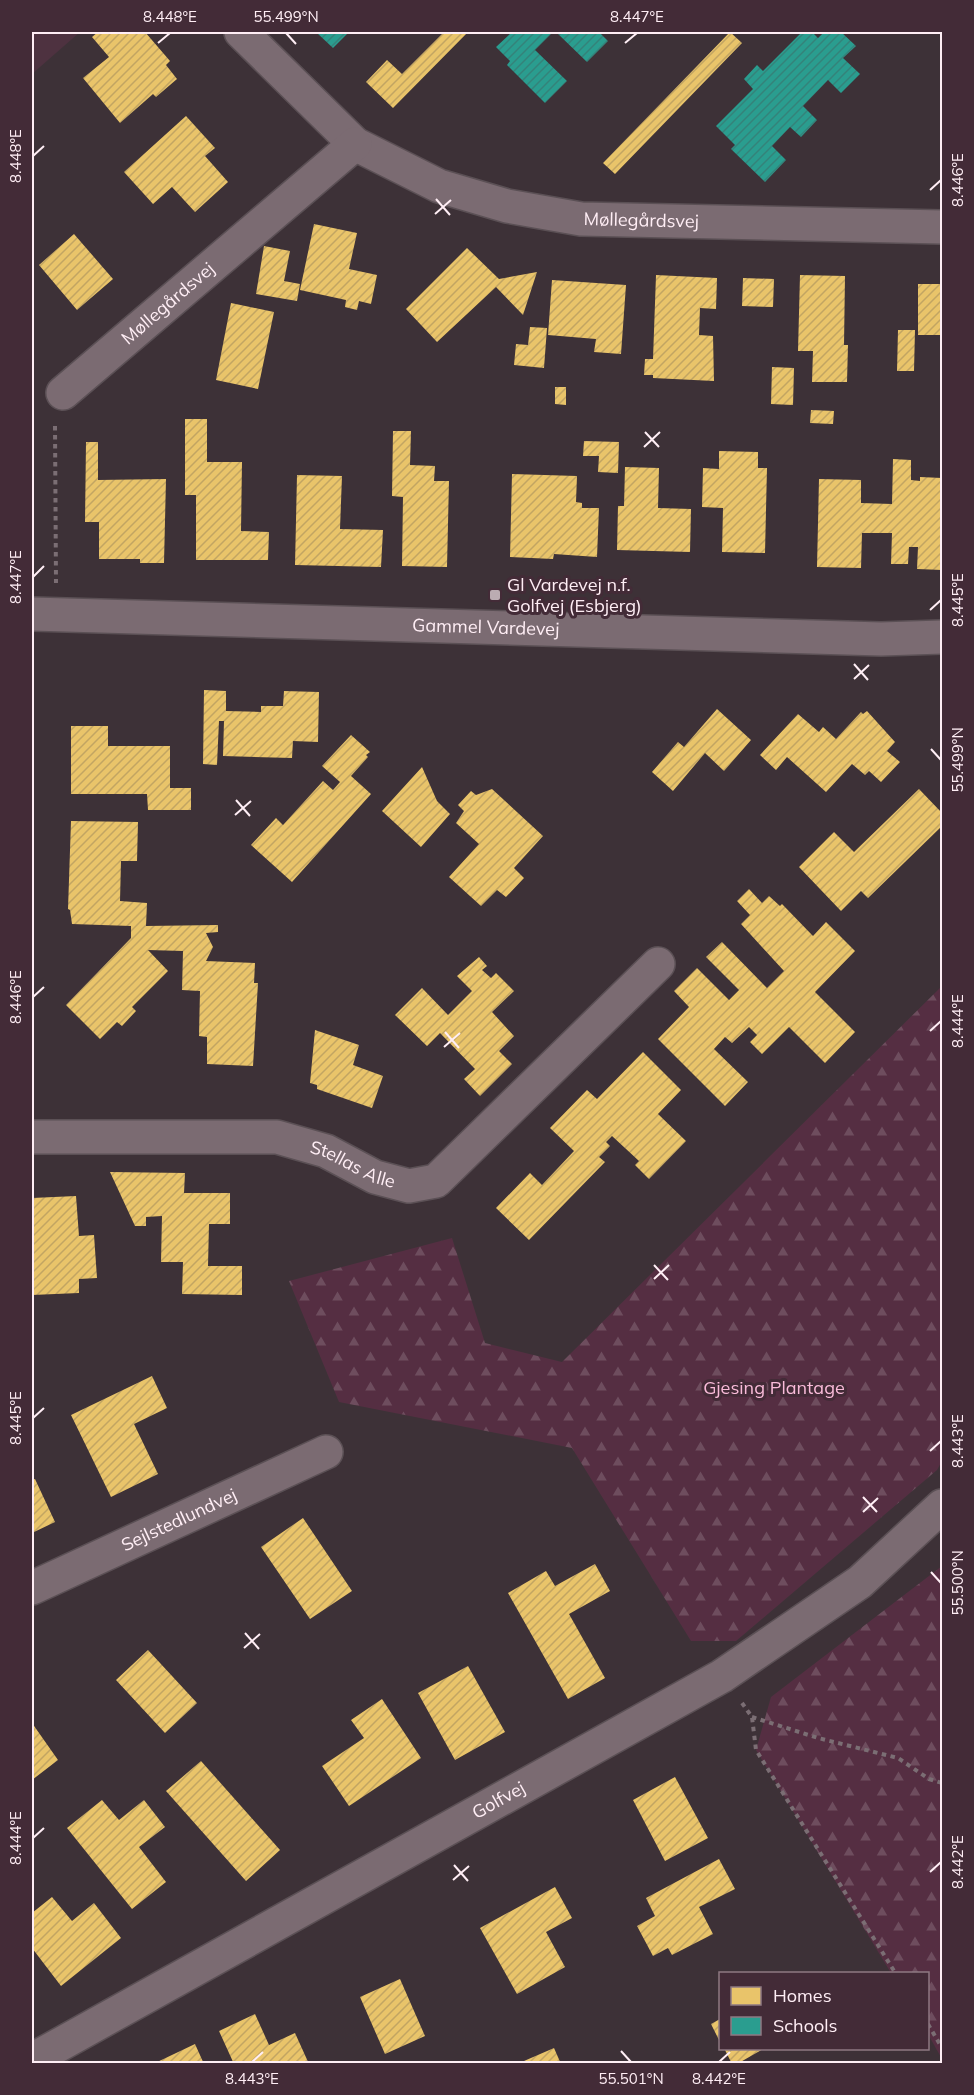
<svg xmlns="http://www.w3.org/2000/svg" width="974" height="2095" viewBox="0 0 974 2095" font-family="Mulish,sans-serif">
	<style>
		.built { fill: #4e3240 }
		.forest { fill: url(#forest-firs) }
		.homes { fill: url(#homes-hatch) }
		.schools { fill: url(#schools-hatch) }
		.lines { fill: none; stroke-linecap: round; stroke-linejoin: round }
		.minor-casing { stroke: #5b5055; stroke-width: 36 }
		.path { stroke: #7b6e74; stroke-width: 4; stroke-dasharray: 4.5 4.5; stroke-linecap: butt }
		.minor { stroke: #7b6b72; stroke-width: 33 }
		.ticks { fill: none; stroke: #ffeef5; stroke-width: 2 }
		.poi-dot { fill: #bbacb2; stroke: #432b37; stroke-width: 2 }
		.labels { text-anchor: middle; stroke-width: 6; stroke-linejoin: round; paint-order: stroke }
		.street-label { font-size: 18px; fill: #ffeef5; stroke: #432b37 }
		.poi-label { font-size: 18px; fill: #ffeef5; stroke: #432b37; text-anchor: start }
		.park-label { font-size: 18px; fill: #f9bbd9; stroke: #432b37 }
		.neatline { fill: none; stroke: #ffeef5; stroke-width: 2 }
		.ticks-label { font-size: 15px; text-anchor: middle; fill: #ffeef5 }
	</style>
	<defs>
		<pattern id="forest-firs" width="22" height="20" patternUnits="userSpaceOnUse" patternTransform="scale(1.5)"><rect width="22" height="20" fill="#552e42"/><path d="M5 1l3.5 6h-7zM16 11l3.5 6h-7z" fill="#6e4d5e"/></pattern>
		<pattern id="homes-hatch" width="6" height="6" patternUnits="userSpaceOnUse" patternTransform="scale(1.5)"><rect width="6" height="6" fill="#e9c46a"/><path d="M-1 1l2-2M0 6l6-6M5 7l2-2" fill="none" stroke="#c2a562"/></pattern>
		<pattern id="schools-hatch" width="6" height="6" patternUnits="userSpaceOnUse" patternTransform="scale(1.5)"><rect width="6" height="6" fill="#2a9d8f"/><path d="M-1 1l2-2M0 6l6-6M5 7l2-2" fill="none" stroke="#34837a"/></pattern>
	</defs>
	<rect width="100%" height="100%" fill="#3d3137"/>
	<path class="built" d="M32,32H80L32,74Z"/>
	<path class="forest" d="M942,986V1461L937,1470L736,1641H691L572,1448L339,1402L289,1281L452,1238L485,1343L562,1362Z
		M942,1566V2059L928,2034V1974L891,1973L756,1750L771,1697Z"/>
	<path class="homes" d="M98,32H145L170,61L166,65L177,79L156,97L153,94L120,123L83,78L109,57L92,37Z
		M444,32H468L393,108L366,82L387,60L402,74Z
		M730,32L742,43L615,174L603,163Z
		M186,116L215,148L205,156L228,182L195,212L172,187L153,204L124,172Z
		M314,224L357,233L349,269L377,275L371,304L359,301L357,310L345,307L346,300L300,290Z
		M74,234L113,279L77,310L39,265Z
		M264,246L290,251L284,281L300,284L297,301L256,294Z
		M467,248L499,279L537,272L523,315L496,287L437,342L406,309Z
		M656,275L717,278L716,309L700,308L699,335L713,336L714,381L653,378V375H644L645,359H653Z
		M800,275L845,276L844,345H848L847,382H812L813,351H798Z
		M743,278L774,279L773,307L742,306Z
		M552,280L626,285L621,354L594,352L596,339L548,335Z
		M918,284H942V335H918Z
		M231,303L274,312L258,389L216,380Z
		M530,327L547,328L544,368L514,365L516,344L528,345Z
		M898,330H915L914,371H897Z
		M772,367L794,368L793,405L771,404Z
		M555,387H566V405L555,404Z
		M811,410L834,411L833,424L810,423Z
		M185,419H207V462H242L241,531L269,532L268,560H196V495H185Z
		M393,431H411L410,465L435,466L434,481H449L447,567L402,566L403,497L392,496Z
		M584,441L619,442L618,473L598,472L599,456H583Z
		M86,442H98V480L166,479L164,563H140V559H99V522H85Z
		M719,451L758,452V468H767L765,553L722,552L723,508L702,507L703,468L719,469Z
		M893,459L911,460V480L920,481V477L942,478V570L917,569L918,547H909L908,564H891L892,533H862L861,568L817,567L819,479L861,480V503L892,504Z
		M625,467L659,468L658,508L691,509L690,552L617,550L618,506H624Z
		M512,474L577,476L576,502L582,503V508H599L597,557L554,554L553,559L510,557Z
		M297,475L342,476L340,529L383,530L381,567L295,565Z
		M204,690L226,691V711L261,712V706H283L284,691L319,692L318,742L293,741L292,758L223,756L224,721H219L217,765L203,764Z
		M717,709L751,740L724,771L705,753L673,791L652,772L678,742L684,747Z
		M867,711L895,742L887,751L900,762L881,782L869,771L865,775L852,764L826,792L787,757L776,770L760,755L798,714L819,732L823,727L836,739L861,712L863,714Z
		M71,726H108V746H170V788H191V810H148L147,794H71Z
		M351,735L370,752L366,755L368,757L351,776L371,794L292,882L251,845L276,818L283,825L323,781L333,790L340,782L322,766Z
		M422,767L437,801L450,814L421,847L382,811Z
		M492,789L543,836L514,868L524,878L506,897L497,890L481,906L449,877L479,844L456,823L464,811L458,805L471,791L476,795Z
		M919,789L942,813V826L868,898L861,891L841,911L799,867L834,832L854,852Z
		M71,821L138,822L137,861H121L120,901L147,903L146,926L218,925V932L206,933L213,947L206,961L255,963L254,983H258L253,1066L207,1064V1037L199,1036L200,991L182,990L183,951L148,950L168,971L132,1007L136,1011L122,1026L117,1022L100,1039L66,1005L131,938V926L72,924L70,910L68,909Z
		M749,889L762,903L769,896L780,906L782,904L813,936L826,922L855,951L815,992L855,1032L825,1063L789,1027L762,1054L750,1042L757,1035L749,1027L732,1043L725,1037L714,1049L748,1082L725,1106L658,1039L689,1007L674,991L697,968L729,1000L739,990L706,957L722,942L767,988L784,971L741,924L750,915L737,901Z
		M479,957L487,966L482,970L491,978L496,973L514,991L492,1012L514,1036L499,1051L512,1064L480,1096L464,1079L475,1069L440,1033L427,1046L395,1015L422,988L448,1015L472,991L457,976Z
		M315,1030L359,1045L353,1065L383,1076L372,1108L317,1089V1085L310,1083Z
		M643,1052L681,1090L658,1114L686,1141L649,1179L635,1165L639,1161L612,1136L606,1142L610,1146L599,1157L605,1162L529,1240L496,1208L530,1173L542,1185L574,1151L550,1128L587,1090L597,1099Z
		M110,1172L185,1173L184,1193H230V1224H209L208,1266H242V1295L182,1294L183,1262H161L162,1216L146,1217V1226H135Z
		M76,1196L79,1236L94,1235L97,1278L79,1279V1293L32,1295V1198Z
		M152,1376L167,1408L134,1424L158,1474L111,1497L71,1415Z
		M35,1479L55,1522L32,1533V1480Z
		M303,1518L352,1591L310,1619L261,1547Z
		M595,1564L610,1591L569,1614L605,1678L568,1699L508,1593L546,1571L555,1586Z
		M148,1650L197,1703L165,1733L116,1680Z
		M468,1666L505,1732L455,1760L418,1693Z
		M382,1699L421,1758L349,1806L322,1766L364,1738L351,1720Z
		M32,1723L58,1760L32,1780Z
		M201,1761L280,1850L246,1881L166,1791Z
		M675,1777L708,1838L665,1861L633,1800Z
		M102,1800L119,1820L144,1800L165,1827L139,1847L166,1882L132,1909L67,1828Z
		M719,1859L735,1889L699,1907L713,1934L672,1955L668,1948L653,1956L637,1926L655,1916L646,1898Z
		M555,1887L572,1918L546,1932L565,1967L517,1994L480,1928Z
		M52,1897L72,1921L94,1903L121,1938L61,1986L32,1948V1913Z
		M400,1979L425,2036L385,2054L360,1997Z
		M255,2014L269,2045L295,2033L309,2064H234L219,2031Z
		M720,2019V2042L711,2024Z
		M195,2044L204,2064H153Z
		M554,2048L561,2064H525L524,2061Z
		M724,2048H765L737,2064H732Z"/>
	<path class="schools" d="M316,32H349L333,48Z
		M512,32H553L535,50L567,81L545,103L507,65L510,61L496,47Z
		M556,32H599L608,41L587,62Z
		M802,32H812L818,38L824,32H841L856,46L843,58L860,74L841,93L828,80L803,106L817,120L801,137L790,127L772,146L786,160L765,182L731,149L735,145L716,126L753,89L744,79L757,65L763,71Z"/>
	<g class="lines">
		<defs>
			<g id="minor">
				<path id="s1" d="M241,32L355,144L439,186L507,206L581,219L942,227"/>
				<path id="s2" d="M63,393L355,144"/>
				<path id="s3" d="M32,614L881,639L942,637"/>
				<path id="s4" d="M32,1137H277L326,1151L375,1177L409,1186L436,1181L658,964"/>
				<path id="s5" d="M32,1588L326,1452"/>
				<path id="s6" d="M32,2060L722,1676L860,1582L942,1506"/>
			</g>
		</defs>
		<use href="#minor" class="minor-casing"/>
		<path class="path" d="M55,426L56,583
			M742,1703L752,1717L756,1750L896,1974
			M752,1717L818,1738L898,1758L929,1779L942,1783
			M928,2024L942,2048"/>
		<use href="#minor" class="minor"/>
	</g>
	<path class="ticks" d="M286,33L296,44M158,43L170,33M625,43L637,33M33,156L44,146M930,190L941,180M436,199L450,215M435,214L451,200M645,432L659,447M644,447L660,432M33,577L44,566M930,610L941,600M854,664L868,680M854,679L869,665M931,749L941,760M236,800L250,816M235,815L251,801M33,997L44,987M930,1031L941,1021M445,1032L459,1048M444,1047L460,1033M654,1265L668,1280M654,1279L669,1265M33,1418L44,1408M930,1451L941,1441M863,1497L877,1512M863,1512L878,1498M931,1572L941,1583M245,1633L259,1649M244,1648L260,1634M33,1838L44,1828M454,1865L468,1881M930,1872L941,1862M453,1880L469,1866M621,2051L631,2062M252,2062L263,2052M719,2062L730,2052"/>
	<rect class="poi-dot" x="489" y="589" width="12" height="12" rx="3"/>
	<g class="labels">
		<g class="street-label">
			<text dy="6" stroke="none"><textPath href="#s1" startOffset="460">Møllegårdsvej</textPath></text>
			<text dy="6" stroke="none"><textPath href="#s2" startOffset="138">Møllegårdsvej</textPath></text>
			<text dy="6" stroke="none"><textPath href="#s3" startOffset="454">Gammel Vardevej</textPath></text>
			<text dy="6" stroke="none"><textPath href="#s4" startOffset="326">Stellas Alle</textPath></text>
			<text dy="6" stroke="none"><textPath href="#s5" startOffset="162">Sejlstedlundvej</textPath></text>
			<text dy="6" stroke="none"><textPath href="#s6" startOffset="534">Golfvej</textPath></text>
		</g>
		<g class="poi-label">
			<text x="507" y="591">Gl Vardevej n.f.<tspan x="507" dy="21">Golfvej (Esbjerg)</tspan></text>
		</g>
		<g class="park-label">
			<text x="774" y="1394">Gjesing Plantage</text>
		</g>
	</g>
	<rect width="974" height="2095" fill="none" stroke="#432b37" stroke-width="66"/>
	<rect x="719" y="1972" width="210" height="78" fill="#432b37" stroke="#8e7983" stroke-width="1.5"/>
	<rect x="731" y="1987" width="30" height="18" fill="#e9c46a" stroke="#8e7983" stroke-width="1.5"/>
	<text x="773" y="2002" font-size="18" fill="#ffeef5">Homes</text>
	<rect x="731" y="2017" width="30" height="18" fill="#2a9d8f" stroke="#8e7983" stroke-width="1.5"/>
	<text x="773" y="2032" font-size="18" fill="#ffeef5">Schools</text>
	<rect x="33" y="33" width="908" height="2029" class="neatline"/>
	<g class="ticks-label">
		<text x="170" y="22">8.448°E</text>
		<text x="286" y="22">55.499°N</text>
		<text x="637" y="22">8.447°E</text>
		<text transform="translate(16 156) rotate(-90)" y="5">8.448°E</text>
		<text transform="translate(958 180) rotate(-90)" y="5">8.446°E</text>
		<text transform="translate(16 577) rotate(-90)" y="5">8.447°E</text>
		<text transform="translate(958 600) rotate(-90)" y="5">8.445°E</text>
		<text transform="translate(958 760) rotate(-90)" y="5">55.499°N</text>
		<text transform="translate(16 997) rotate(-90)" y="5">8.446°E</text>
		<text transform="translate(958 1021) rotate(-90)" y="5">8.444°E</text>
		<text transform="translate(16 1418) rotate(-90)" y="5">8.445°E</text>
		<text transform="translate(958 1441) rotate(-90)" y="5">8.443°E</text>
		<text transform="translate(958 1583) rotate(-90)" y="5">55.500°N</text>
		<text transform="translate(16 1838) rotate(-90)" y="5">8.444°E</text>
		<text transform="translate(958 1862) rotate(-90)" y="5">8.442°E</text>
		<text x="252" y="2084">8.443°E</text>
		<text x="631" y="2084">55.501°N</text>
		<text x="719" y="2084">8.442°E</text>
	</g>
</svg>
